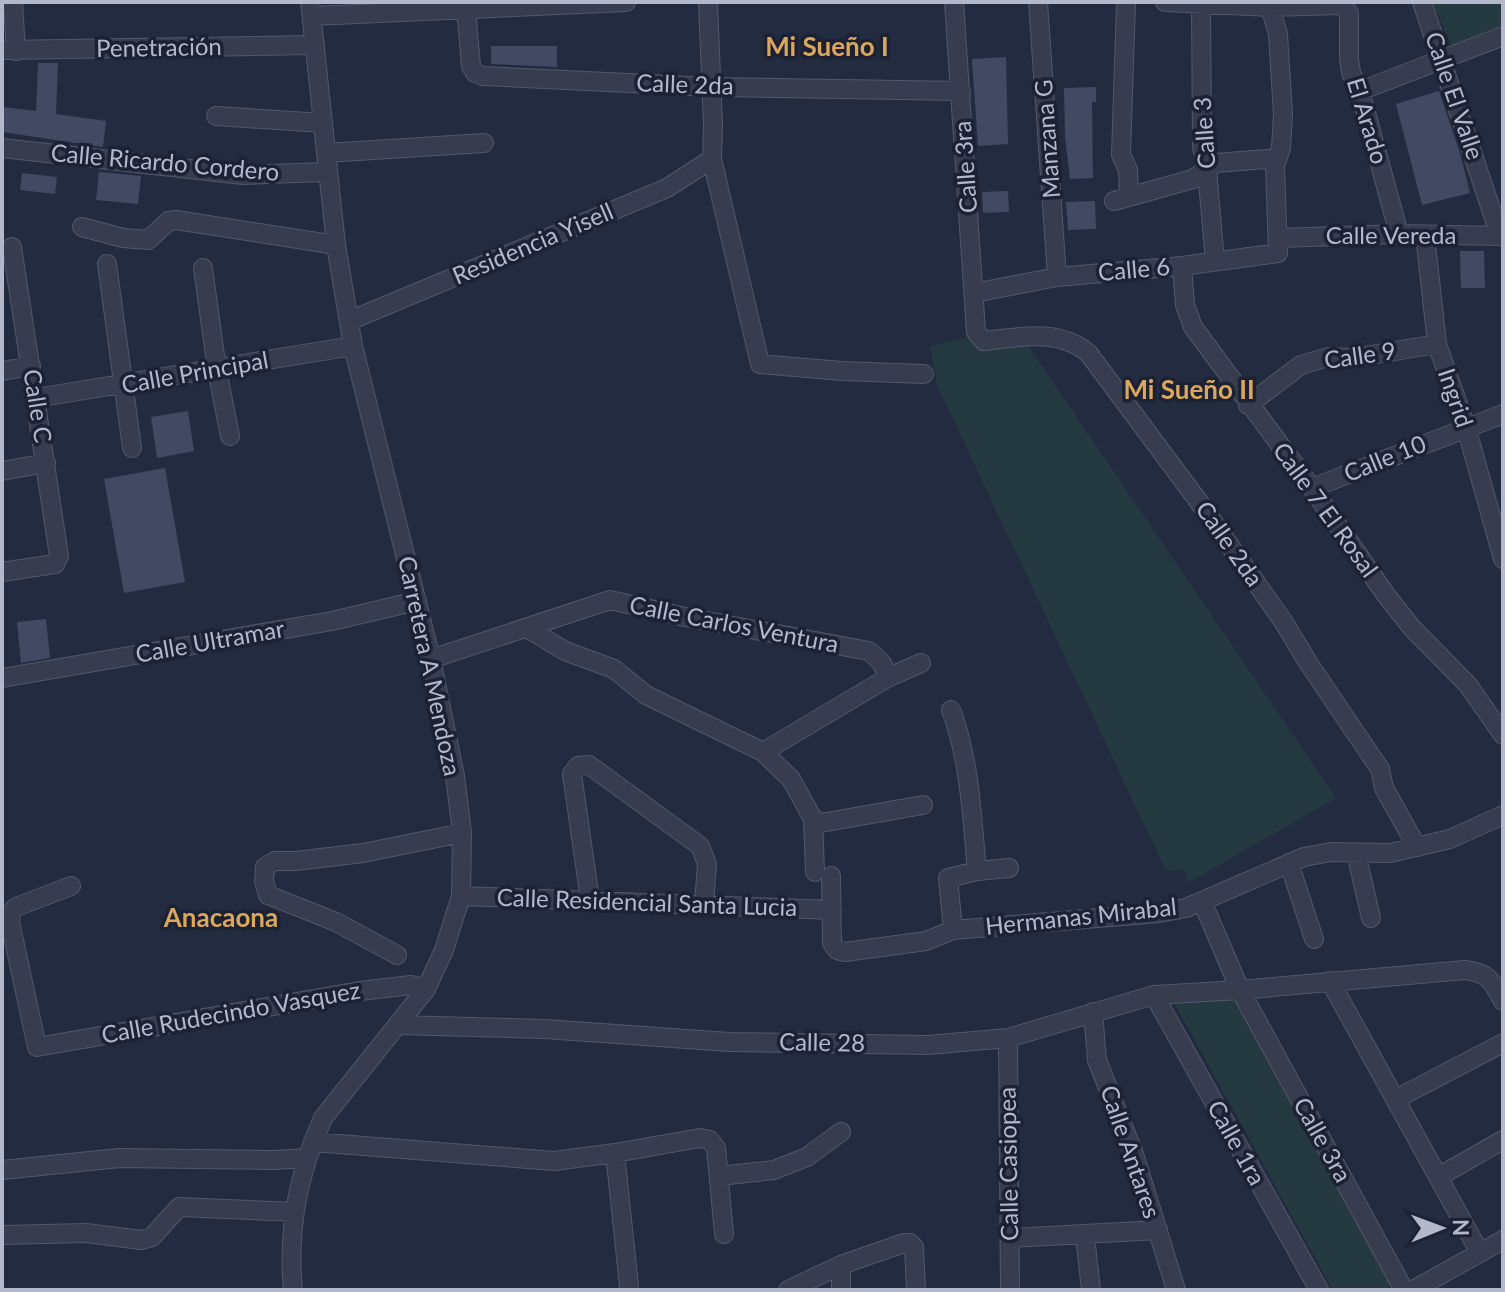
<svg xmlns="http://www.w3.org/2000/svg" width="1505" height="1292" viewBox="0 0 1505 1292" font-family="Lato,sans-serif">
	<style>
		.green { fill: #253941 }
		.building { fill: #414a62 }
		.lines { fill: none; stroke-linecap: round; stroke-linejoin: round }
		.minor-casing { stroke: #52586a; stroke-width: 20 }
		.minor { stroke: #373d4f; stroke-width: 18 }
		.labels { text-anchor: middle; stroke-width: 7; stroke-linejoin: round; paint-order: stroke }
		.street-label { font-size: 24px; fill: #b3b9ca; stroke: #1c2234 }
		.neighbourhood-label { font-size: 26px; font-weight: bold; fill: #dba75d; stroke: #1c2234 }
	</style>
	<rect width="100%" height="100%" fill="#232b40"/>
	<path class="green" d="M1432,2H1503V33L1455,53Z
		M969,337L980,347H1029L1336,798L1188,883L1184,870L1166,871L937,385L930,346Z
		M1236,998L1391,1286L1384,1290H1333L1173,1001Z"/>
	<path class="building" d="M491,46H557V67L491,64Z
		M1006,57L1008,144L978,146L972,59Z
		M38,63H58L56,114L106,121L103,147L2,132V107L36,111Z
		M1096,87V102H1092L1093,178L1070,179L1065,136L1064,88Z
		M1439,91L1460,153L1470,193L1422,205L1396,104Z
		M99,172L141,176L138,204L96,200Z
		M22,173L57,177L55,194L20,190Z
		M1008,191L1009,212L983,213L982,192Z
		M1095,201L1096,229L1068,230L1066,202Z
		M1460,251H1484L1485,288H1461Z
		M188,411L194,451L157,458L151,417Z
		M165,468L185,582L124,593L104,479Z
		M46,619L50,658L21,663L17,622Z"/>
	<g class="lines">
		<defs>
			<path id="minor" d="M13,2L16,51
				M708,2L713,126L712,159L760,364L842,371L924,374
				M954,2L976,332L984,341C1019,337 1060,328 1089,354L1199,502L1283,621L1309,664L1380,769L1384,788L1417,847
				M1038,2L1057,277
				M1126,2L1121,155L1128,170L1129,197
				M1165,2L1270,7L1341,5L1349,13V59L1351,73L1360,91L1399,234
				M1422,2L1500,236
				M1201,5L1202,147L1207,170L1215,261
				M466,9L471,66L475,73L483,76L712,87L961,91
				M312,16L626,2
				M2,50L315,45
				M1360,91L1503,36
				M216,116L323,123
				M2,148L243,175L328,172
				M326,153L484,143
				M1114,201L1193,179L1216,163L1277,158
				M82,227L123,238L148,240L169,221L176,220L336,245
				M1425,235L1437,344L1466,427L1503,559
				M1279,238L1399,234L1503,236
				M107,264L132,448
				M1182,266L1185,305L1193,327L1312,488L1386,595L1412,628L1468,685L1503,735
				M203,268L217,370L230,436
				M974,293L1057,277L1182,266L1278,253L1275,166L1281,148L1283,114L1278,34L1270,7
				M349,321L667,188L712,159
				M2,371L31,366
				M36,398L353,346
				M1248,405L1301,365L1328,357L1353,358L1437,344
				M2,471L46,463
				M1312,488L1503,414
				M2,572L55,564L59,556L12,247
				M527,628L565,651L614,669L646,695L763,752L791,779L813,819L815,872
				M431,659L610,600L685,617L869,651L881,662L889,677
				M2,678L332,621L417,601
				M951,710C970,761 972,817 977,871
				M763,752L889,677L921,663
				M813,819L821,823L923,805
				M1356,853L1371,918
				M1289,863L1314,939
				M831,876L832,943L837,950L845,952L926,941L953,930L1159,913L1186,908L1304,857L1331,852L1390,853L1450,839L1503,815
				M71,886L16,907L11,913L10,922L37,1047L360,991L411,985L426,989
				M461,896L832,910
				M590,900L572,774L578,766L589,765L700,846L707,864L704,904
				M1202,901L1240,990L1404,1290
				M953,930L948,878L977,871L1009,868
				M397,955L336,922L268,895L264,881L265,867L275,861H296L363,853L462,833
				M1330,981L1480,1253
				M1154,995L1319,1290
				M1093,1012L1097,1060L1134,1154L1176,1290
				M398,1025L545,1029L729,1042L928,1045L1008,1038L1154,995L1240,990L1465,970C1489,973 1492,981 1503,1001
				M1008,1038L1010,1290
				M1396,1099L1503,1043
				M313,1142L554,1161L615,1153L700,1138L710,1140L716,1148L724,1234
				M615,1153L629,1286
				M2,1170L119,1158L274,1160L307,1158
				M719,1176L774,1170L807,1157L841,1132
				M1438,1177L1503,1140
				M2,1235L86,1233L141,1240L152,1237L179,1207L295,1212
				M1085,1236L1091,1290
				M1011,1238L1158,1230
				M841,1265V1290
				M293,1290C287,1229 298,1174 323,1118L426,989L444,950L461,896L462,833L455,776L431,659L353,346L336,245L310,2
				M788,1290L841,1265L904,1243H910L914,1247L916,1290
				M1413,1290L1503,1240"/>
		</defs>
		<use href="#minor" class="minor-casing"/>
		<use href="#minor" class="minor"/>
	</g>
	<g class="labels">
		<g class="street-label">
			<text transform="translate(159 48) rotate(-1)" y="8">Penetración</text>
			<text transform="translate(685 85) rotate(2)" y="8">Calle 2da</text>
			<text transform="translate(1454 96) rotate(71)" y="8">Calle El Valle</text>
			<text transform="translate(1367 121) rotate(73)" y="8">El Arado</text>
			<text transform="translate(1205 133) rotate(-94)" y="8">Calle 3</text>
			<text transform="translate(1048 139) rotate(-94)" y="8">Manzana G</text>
			<text transform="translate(165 163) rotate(5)" y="8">Calle Ricardo Cordero</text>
			<text transform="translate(966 167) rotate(-94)" y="8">Calle 3ra</text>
			<text x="1391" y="244">Calle Vereda</text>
			<text transform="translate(533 244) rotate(-23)" y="8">Residencia Yisell</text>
			<text transform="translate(1134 270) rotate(-5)" y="8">Calle 6</text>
			<text transform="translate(1360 356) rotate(-8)" y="8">Calle 9</text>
			<text transform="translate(195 373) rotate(-10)" y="8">Calle Principal</text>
			<text transform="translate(1455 398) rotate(71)" y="8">Ingrid</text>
			<text transform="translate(37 406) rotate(81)" y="8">Calle C</text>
			<text transform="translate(1385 459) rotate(-22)" y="8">Calle 10</text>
			<text transform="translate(1325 510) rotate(54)" y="8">Calle 7 El Rosal</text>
			<text transform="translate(1229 544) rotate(55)" y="8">Calle 2da</text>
			<text transform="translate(734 625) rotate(11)" y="8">Calle Carlos Ventura</text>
			<text transform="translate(210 642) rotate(-10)" y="8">Calle Ultramar</text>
			<text transform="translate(429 666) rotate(78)" y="8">Carretera A Mendoza</text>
			<text transform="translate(647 903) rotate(2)" y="8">Calle Residencial Santa Lucia</text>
			<text transform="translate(1081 917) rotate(-6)" y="8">Hermanas Mirabal</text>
			<text transform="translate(231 1013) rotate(-10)" y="8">Calle Rudecindo Vasquez</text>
			<text transform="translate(822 1043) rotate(1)" y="8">Calle 28</text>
			<text transform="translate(1322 1140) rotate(61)" y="8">Calle 3ra</text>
			<text transform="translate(1236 1143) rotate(61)" y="8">Calle 1ra</text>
			<text transform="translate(1130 1152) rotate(71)" y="8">Calle Antares</text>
			<text transform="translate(1009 1164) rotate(-91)" y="8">Calle Casiopea</text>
		</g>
		<g class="neighbourhood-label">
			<text x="827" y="56">Mi Sueño I</text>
			<text x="1189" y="399">Mi Sueño II</text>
			<text x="221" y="927">Anacaona</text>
		</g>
	</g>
	<rect width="1505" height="1292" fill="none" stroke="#b3b9ca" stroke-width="8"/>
	<g transform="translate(1441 1228) rotate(89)" stroke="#1c2234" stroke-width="6" paint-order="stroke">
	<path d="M0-6L14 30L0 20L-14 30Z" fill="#b3b9ca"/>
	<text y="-12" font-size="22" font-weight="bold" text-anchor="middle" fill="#b3b9ca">N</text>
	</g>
</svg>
